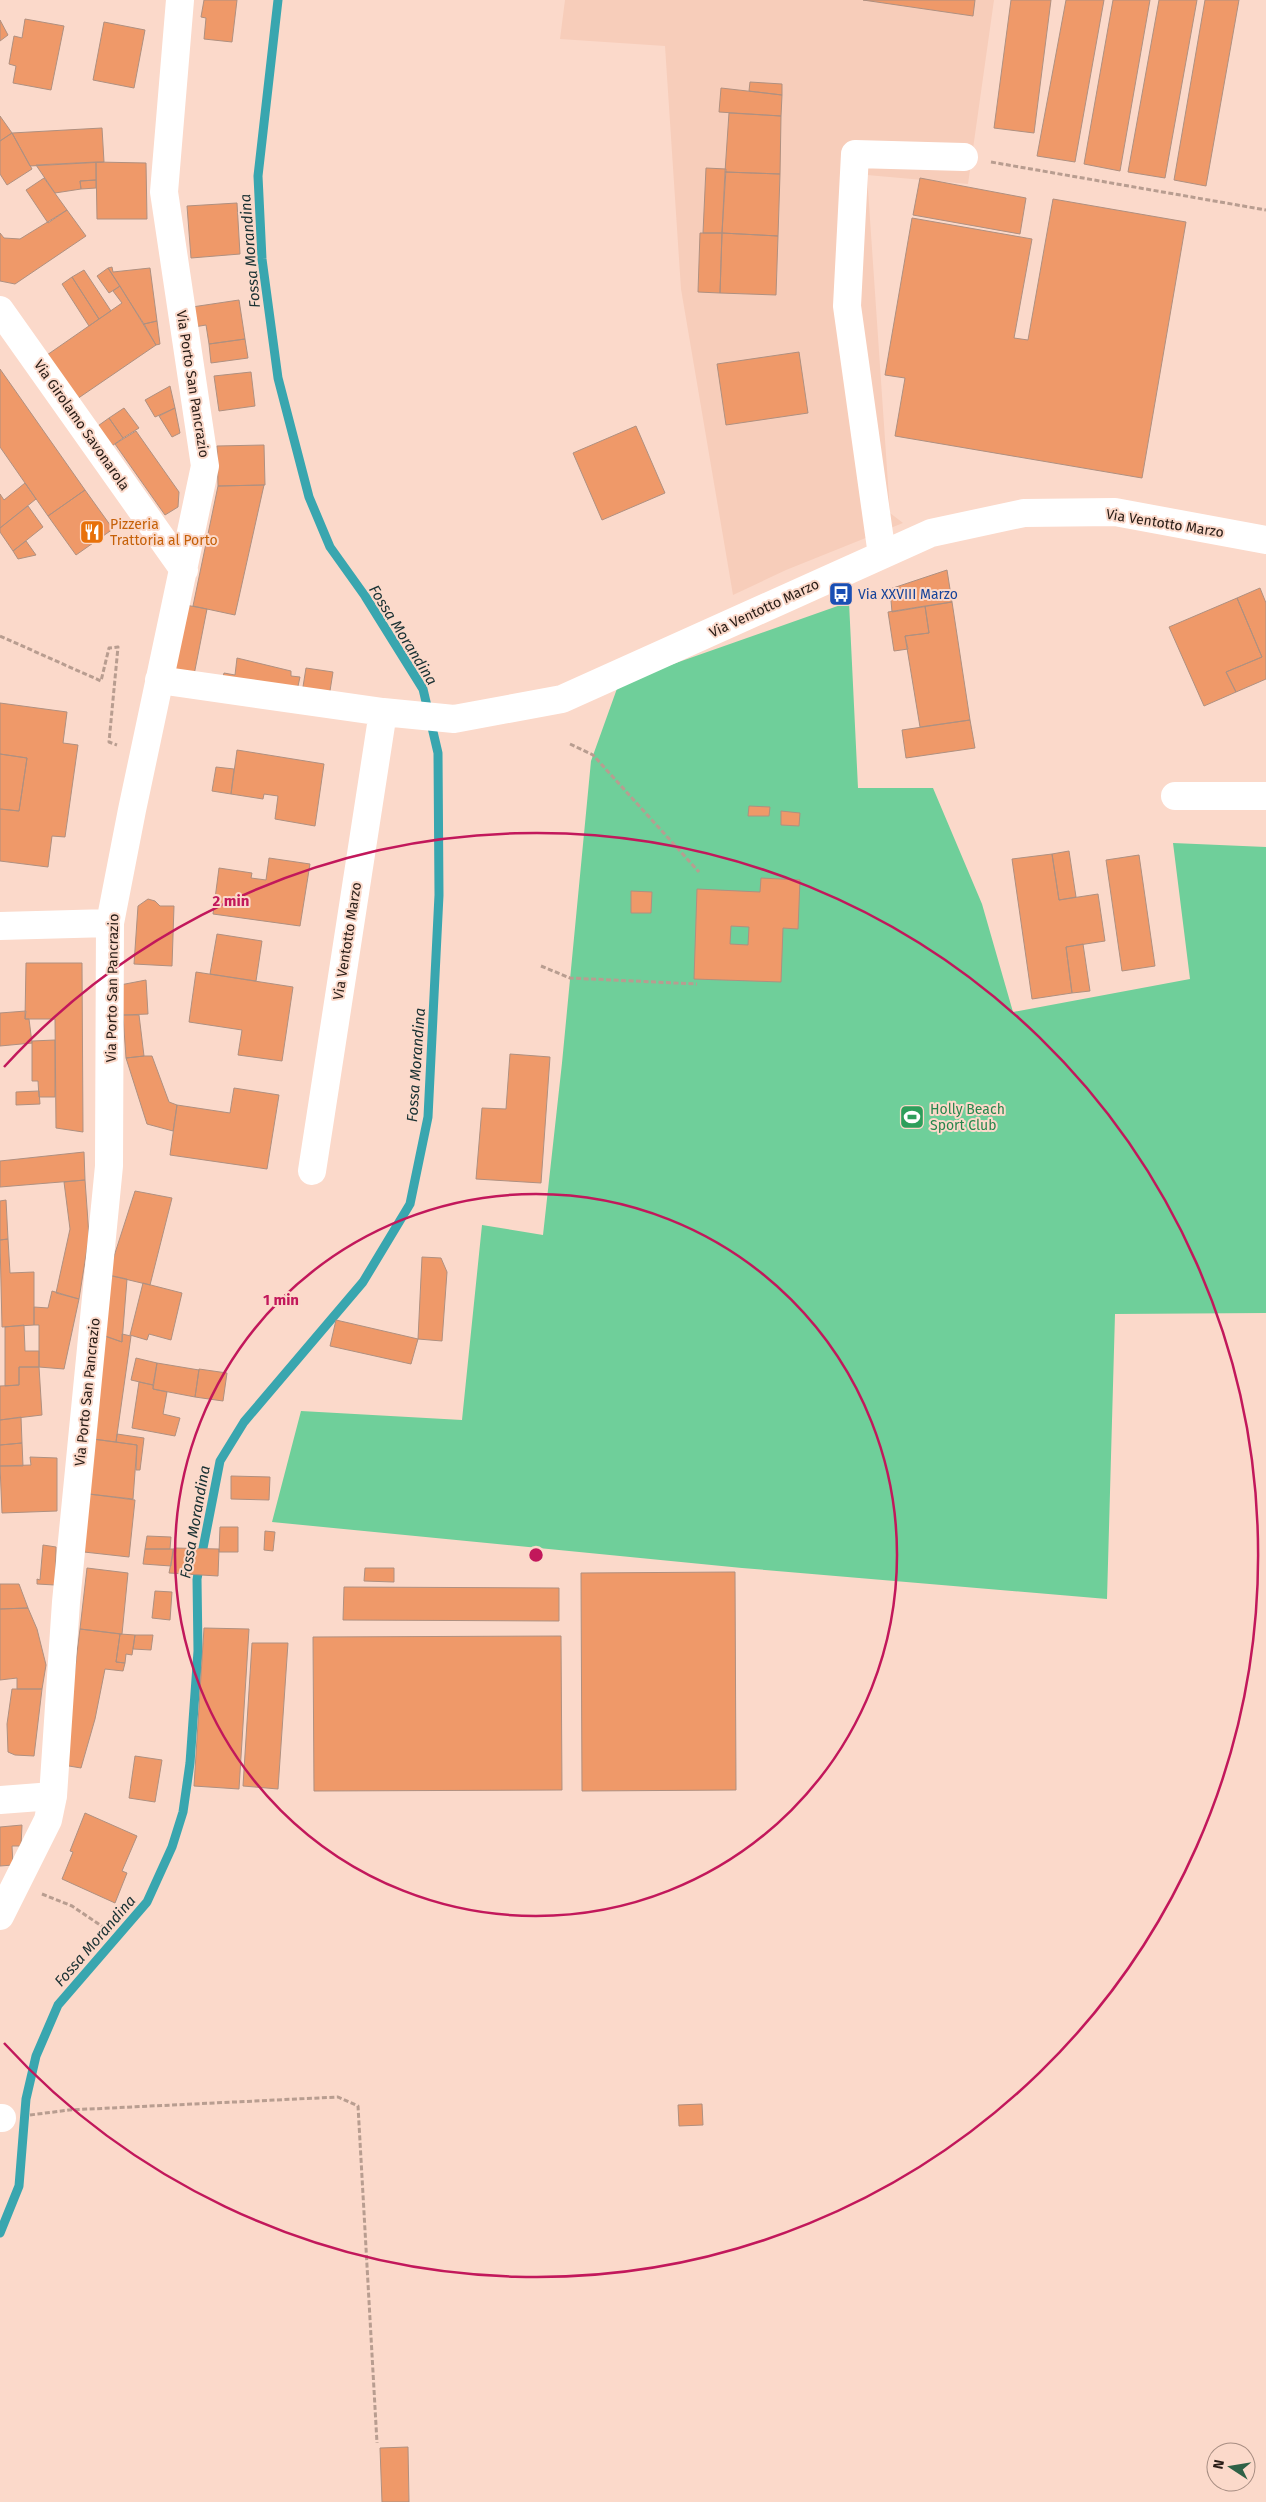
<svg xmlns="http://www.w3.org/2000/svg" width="1266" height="2502" viewBox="0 0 1266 2502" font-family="'Fira Sans',sans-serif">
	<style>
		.built { fill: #f7cdba }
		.green { fill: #6fcf9a }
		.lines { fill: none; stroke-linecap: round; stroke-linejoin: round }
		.stream { stroke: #39a6af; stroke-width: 9 }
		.building { fill: #ef9969; stroke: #af9080; fill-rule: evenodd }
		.path { stroke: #b89d90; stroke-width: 3; stroke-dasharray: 5 2.5; stroke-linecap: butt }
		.minor { stroke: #fff; stroke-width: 28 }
		.ring { fill: none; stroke: #c2185b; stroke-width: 2.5 }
		.labels { text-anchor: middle; stroke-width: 4; stroke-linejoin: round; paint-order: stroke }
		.street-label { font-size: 14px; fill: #281c16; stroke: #fbd9ca }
		.food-label { font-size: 14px; fill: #c56008; stroke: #fbd9ca; text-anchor: start }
		.transit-label { font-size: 14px; fill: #164399; stroke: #fbd9ca; text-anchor: start }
		.leisure-label { font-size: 14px; fill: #27864d; stroke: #fbd9ca; text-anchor: start }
		.water-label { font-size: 15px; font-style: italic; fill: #183032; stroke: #fbd9ca }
		.centre { fill: #c2185b; stroke: #fbd9ca; stroke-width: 2.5 }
		.ring-label { font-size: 15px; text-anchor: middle; font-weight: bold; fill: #c2185b; stroke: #fbd9ca; stroke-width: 4; stroke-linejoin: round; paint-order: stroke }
	</style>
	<rect width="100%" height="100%" fill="#fbd9ca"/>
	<path class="built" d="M565,0H994L968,184L867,175L890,513L903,523L786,570L733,595L681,289L665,46L560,39Z"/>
	<path class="green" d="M849,602L858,788H933L982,904L1013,1012L1190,979L1173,843L1266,847V1313L1115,1314L1107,1599L742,1568L272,1522L301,1411L462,1420L482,1225L543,1235L562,1063L591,761L619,683Z"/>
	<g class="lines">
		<path class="stream" d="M0,2233L19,2186L26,2099L36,2056L58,2005L147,1902L172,1847L183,1812L190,1763L198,1651L197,1579L220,1461L244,1422L363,1282L410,1204L428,1117L439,895L438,753L423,689L365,596L330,547L309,497L278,378L262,259L258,176L278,0"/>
	</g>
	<path class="building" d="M204,0H237L232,42L204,39L206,18L201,17Z
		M863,0H975L973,16Z
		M1011,0H1051L1034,133L994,128Z
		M1066,0H1104L1075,162L1037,156Z
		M1113,0H1150L1120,171L1084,164Z
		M1159,0H1197L1165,178L1128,172Z
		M1205,0H1239L1206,186L1174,180Z
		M25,19L64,26L51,90L13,83L16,66L9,64L14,36L22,38Z
		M0,20L8,35L0,41Z
		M104,22L145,30L134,88L93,80Z
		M750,82L782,84V95L749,91Z
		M721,88L782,95L781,116L719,112Z
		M729,113L781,116L780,174L725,172Z
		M0,116L12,133L0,141Z
		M102,128L104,162L30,166L12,133Z
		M12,133L32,169L7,185L0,174V141Z
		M96,162L146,163L147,219H97Z
		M96,162V180L80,181L81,189L55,193L36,165Z
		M706,168L726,169L722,233H703Z
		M725,172L780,174L778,236L722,233Z
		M44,178L67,210L48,223L26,190Z
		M920,178L1026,198L1020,234L913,215Z
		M96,180V188L81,189L80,181Z
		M1053,199L1186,222L1142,478L895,436L905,378L885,375L912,218L1032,239L1014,338L1028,340Z
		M237,203L240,254L191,258L187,206Z
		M67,210L86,236L15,284L0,281V233L4,238L20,239Z
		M700,233H722L720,293L698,292Z
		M722,233L778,236L776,295L720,293Z
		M112,267L113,272L150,268L157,321L144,324L108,268Z
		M108,268L120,286L109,293L97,276Z
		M84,270L111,311L99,319L72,277Z
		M72,277L99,319L89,326L62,284Z
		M120,286L156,345L77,399L47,355L122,303L113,291Z
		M239,300L245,339L209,344L206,325L194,327L192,307Z
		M157,321L160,344L156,345L144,324Z
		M245,339L248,358L211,363L209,344Z
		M799,352L808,413L726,425L717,364Z
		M0,369L85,490L48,516L0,447Z
		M251,372L255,406L219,411L214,376Z
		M170,386L175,408L155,417L145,400Z
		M124,408L139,428L123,438L109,418Z
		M175,408L180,433L172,437L159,416Z
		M109,418L123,438L109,448L95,428Z
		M636,426L665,493L602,520L573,453Z
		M136,431L179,492L178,507L165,515L115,444Z
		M264,445L265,485L218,486L217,446Z
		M25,483L36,499L0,528V494L4,500Z
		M264,485L235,615L193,606L218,486Z
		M85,490L113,529L76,555L48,516Z
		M28,506L43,527L13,551L0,532V528Z
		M26,541L36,555L18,559L13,551Z
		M947,570L952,602L892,612L890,589Z
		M1260,588L1266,603V679L1236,692L1226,672L1262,657L1237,598Z
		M1237,598L1262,657L1226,672L1236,692L1204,706L1169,627Z
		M952,602L970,720L920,727L905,636L929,633L925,606Z
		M180,604L207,609L193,680L166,667Z
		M925,606L929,633L905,636L908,649L894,651L888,612Z
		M237,658L291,671V676L300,677L296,695L221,685L224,673L235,675Z
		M306,668L333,672L329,697L302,693Z
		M0,703L67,712L63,743L78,745L65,837L52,836L48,867L0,861V809L19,811L27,758L0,754Z
		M970,720L975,748L906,758L902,730Z
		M237,750L324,764L315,826L275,819L278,796L264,794L263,799L231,794Z
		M0,754L27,758L19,811L0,809Z
		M216,767L234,769L231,794L212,791Z
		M749,806L770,807L769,816H748Z
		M781,811L800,813L799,826L781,825Z
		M1069,851L1076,897L1059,900L1052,854Z
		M1052,854L1059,900L1098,894L1105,941L1066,947L1072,993L1032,999L1012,859Z
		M1139,855L1155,966L1122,971L1106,860Z
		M269,858L310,864L300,926L213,914L219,868L252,873L251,878L266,880Z
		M761,878L800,880L798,929L783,928L781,982L694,979L697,889L760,892ZM731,926L749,927L748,945L730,944Z
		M631,891L652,892L651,913H631Z
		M148,899L155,901L160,906H174L172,966L134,964L138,906Z
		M217,934L262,941L256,981L210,974Z
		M1083,944L1090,991L1072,993L1066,947Z
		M26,963H82L83,1132L56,1128L55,1019H25Z
		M196,972L293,987L282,1061L238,1055L242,1030L189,1022Z
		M146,980L148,1014L123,1015L120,985Z
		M26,1011L25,1019H29L32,1043L0,1046V1013Z
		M123,1015H139L144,1056L126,1058Z
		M55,1040V1097H39L38,1081H32V1041Z
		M510,1054L550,1057L541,1183L476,1179L482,1108L506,1109Z
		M144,1056H152L169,1102L177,1105L173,1131L147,1124L126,1058Z
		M234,1088L279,1095L267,1169L170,1155L177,1105L230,1113Z
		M39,1091L40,1104L16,1105V1092Z
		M84,1152L85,1180L0,1187V1161Z
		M85,1180L89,1236L79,1299L56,1293L70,1229L64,1182Z
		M135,1191L172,1198L150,1285L108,1275Z
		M6,1200L8,1239L0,1240V1201Z
		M8,1239L10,1273L34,1272V1325L2,1327L0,1240Z
		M422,1257L441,1258L447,1272L442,1341L418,1339Z
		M108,1275L127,1279L122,1342L102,1335Z
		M143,1283L182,1293L171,1340L149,1334L147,1340L130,1335Z
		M52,1291L79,1299L64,1369L39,1367V1325H34V1307L48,1308Z
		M336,1320L418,1339L411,1364L330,1346Z
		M24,1325L25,1351H39V1367H19V1385L5,1386V1327Z
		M122,1334L131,1336L116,1442L93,1439L102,1335L122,1342Z
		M136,1358L157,1363L153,1385L131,1380Z
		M157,1363L199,1370L195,1397L153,1389Z
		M19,1367H39L42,1415L0,1420V1386L19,1385Z
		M199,1369L227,1373L223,1401L195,1397Z
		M139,1382L153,1385V1389L167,1392L163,1414L180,1418L175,1436L132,1428Z
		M21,1417L22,1443L0,1445V1420Z
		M117,1434L144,1438L140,1470H136L137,1445L116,1442Z
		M93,1439L137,1445L133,1499L89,1494Z
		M22,1443L23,1466H0V1445Z
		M30,1457L57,1458V1511L2,1513L0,1466L31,1465Z
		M231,1476L270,1477L269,1500L231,1499Z
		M89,1494L135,1500L129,1557L84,1552Z
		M220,1527H238V1552H219Z
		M265,1531L275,1532L273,1551L264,1550Z
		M147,1536L171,1537L170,1549H145Z
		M43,1545L56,1547L55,1585L37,1584V1579L40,1580Z
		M174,1548L219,1549L218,1576L169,1573Z
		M145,1549H173L171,1566L143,1564Z
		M87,1568L128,1573L122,1634L80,1629Z
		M365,1568H394V1582L364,1581Z
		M735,1572L736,1790L582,1791L581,1573Z
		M0,1584H19L28,1608L0,1609Z
		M344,1587L559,1588V1621L343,1620Z
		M155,1591L172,1592L170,1620L152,1618Z
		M28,1608L37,1629L46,1665L42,1689H17V1678L0,1680V1609Z
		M204,1628L249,1629L239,1789L194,1786Z
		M80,1629L120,1634L116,1662L125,1663L123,1671L105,1669L95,1719L81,1768L63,1765Z
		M120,1634L135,1635L132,1655L126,1654L125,1663L116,1662Z
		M135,1635H153L151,1650L133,1649Z
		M561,1636L562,1790L314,1791L313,1637Z
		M252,1643H288L278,1789L243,1786Z
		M12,1689H42L34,1756L15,1755L8,1752L7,1724Z
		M135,1756L162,1760L155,1802L129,1798Z
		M85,1813L137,1836L122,1871L127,1873L115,1903L62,1879L73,1852L70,1851Z
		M22,1825L21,1846H12L13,1865L0,1866V1827Z
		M702,2104L703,2125L679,2126L678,2105Z
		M408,2447L409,2502H382L380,2448Z"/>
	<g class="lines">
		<path class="path" d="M991,162L1266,210
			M0,636L101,681L109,648L118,647L109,742L117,745
			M570,744L593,755L699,872
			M541,966L570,978L697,984
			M42,1894L72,1906L103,1927
			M30,2115L69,2110L338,2097L358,2106L377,2443"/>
		<path class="minor" d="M0,310L184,570
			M882,555L847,306L855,154L964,157
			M159,680L383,712L454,719L562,699L931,533L1024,513L1115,512L1266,540
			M1175,796H1266
			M0,926L110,923
			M312,1171L383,712
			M0,1800L53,1796
			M0,1916L48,1820L53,1796L66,1602L109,1166L110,923L132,810L205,466L164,192L180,0
			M0,2118H2"/>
	</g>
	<g class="ring">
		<circle cx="536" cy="1555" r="361"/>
		<path d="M4 1067A722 722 0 1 1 4 2043"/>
	</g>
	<defs>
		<symbol id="restaurant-square" viewBox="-11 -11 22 22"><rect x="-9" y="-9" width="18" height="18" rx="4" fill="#e8710a" stroke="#fbd9ca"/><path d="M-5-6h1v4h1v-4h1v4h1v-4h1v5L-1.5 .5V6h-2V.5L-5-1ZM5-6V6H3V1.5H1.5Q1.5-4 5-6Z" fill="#fff"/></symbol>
		<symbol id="bus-square" viewBox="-11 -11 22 22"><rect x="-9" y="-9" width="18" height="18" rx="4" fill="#1a4fb4" stroke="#fbd9ca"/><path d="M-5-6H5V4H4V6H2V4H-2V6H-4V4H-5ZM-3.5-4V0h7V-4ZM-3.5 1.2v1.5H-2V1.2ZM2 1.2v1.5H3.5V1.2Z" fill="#fff"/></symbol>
		<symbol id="stadium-square" viewBox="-11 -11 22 22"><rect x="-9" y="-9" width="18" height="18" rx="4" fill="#2e9e5b" stroke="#fbd9ca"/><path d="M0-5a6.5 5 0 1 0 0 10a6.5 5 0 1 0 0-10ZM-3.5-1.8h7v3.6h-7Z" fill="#fff"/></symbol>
	</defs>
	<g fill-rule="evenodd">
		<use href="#restaurant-square" x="78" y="518" width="28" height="28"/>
		<use href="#bus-square" x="827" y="580" width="28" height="28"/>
		<use href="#stadium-square" x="898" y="1103" width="28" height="28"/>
	</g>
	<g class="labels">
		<g class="street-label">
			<text transform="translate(193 384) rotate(81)" y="5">Via Porto San Pancrazio</text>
			<text transform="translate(82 425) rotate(55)" y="5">Via Girolamo Savonarola</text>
			<text transform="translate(1165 523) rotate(9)" y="5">Via Ventotto Marzo</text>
			<text transform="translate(764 608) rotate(-25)" y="5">Via Ventotto Marzo</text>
			<text transform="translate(347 941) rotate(-81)" y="5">Via Ventotto Marzo</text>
			<text transform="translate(112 988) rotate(-89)" y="5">Via Porto San Pancrazio</text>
			<text transform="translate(87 1392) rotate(-84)" y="5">Via Porto San Pancrazio</text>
		</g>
		<g class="food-label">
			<text x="110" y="529">Pizzeria<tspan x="110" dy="16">Trattoria al Porto</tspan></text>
		</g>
		<g class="transit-label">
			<text x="858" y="599">Via XXVIII Marzo</text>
		</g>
		<g class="leisure-label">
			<text x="930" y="1114">Holly Beach<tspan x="930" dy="16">Sport Club</tspan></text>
		</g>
		<g class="water-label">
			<text transform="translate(250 251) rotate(-95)" y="5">Fossa Morandina</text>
			<text transform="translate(403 635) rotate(58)" y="5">Fossa Morandina</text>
			<text transform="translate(416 1065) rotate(-86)" y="5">Fossa Morandina</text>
			<text transform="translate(195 1522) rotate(-80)" y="5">Fossa Morandina</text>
			<text transform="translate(95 1941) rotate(-49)" y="5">Fossa Morandina</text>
		</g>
	</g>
	<circle cx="536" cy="1555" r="8" class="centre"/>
	<g class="ring-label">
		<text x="231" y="906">2 min</text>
		<text x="281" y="1305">1 min</text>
	</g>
	<g transform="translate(1231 2467) rotate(282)"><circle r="24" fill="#fbd9ca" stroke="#a78d82"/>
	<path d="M0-4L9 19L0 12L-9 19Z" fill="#2f6247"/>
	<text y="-8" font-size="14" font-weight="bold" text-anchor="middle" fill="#281c16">N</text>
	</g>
</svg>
